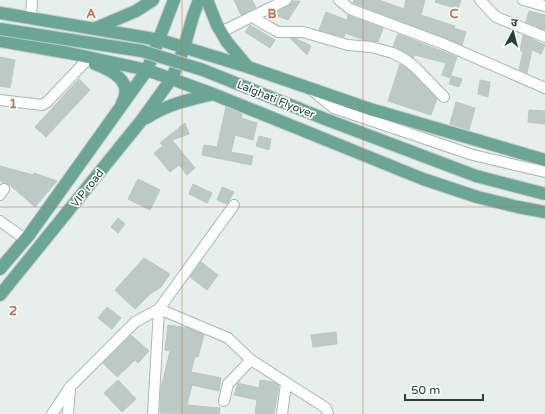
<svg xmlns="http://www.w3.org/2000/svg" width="545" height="414" viewBox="0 0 545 414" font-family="'Varela Round','Noto Sans Devanagari',sans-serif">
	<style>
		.building { fill: #bbcac4; stroke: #b8c9c2 }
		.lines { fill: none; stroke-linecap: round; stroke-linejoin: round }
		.minor-casing { stroke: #a8b8b2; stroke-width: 12 }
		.major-casing { stroke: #c2cac8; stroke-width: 14 }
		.minor { stroke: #fff; stroke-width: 10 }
		.major { stroke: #6aa596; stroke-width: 12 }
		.major-bridge-casing { stroke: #c2cac8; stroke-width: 14; stroke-linecap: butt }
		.major-bridge { stroke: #6aa596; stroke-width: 12 }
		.grid { fill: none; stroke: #c07456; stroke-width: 1; stroke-opacity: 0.55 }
		.labels { text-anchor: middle; stroke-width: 3.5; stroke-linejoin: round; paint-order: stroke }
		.street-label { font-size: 11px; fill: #24423a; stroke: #f7fbf9 }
		.grid-label { font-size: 13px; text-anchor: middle; font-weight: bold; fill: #c07456; stroke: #f7fbf9; stroke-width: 3.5; stroke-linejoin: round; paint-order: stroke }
	</style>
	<rect width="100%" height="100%" fill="#e6efeb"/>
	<path class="building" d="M234,0H252L256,7L241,15Z
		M354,0H379L404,9L406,0H425L421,15L455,26L454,28L466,32L462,45L353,3Z
		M436,0H461L458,9L435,2Z
		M292,1H300L288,20L272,14L289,6Z
		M529,11L545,15V30L526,22Z
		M326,12L347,20L348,15L383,28L378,42L364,40L345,33L344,37L319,30Z
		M250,25L275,40L270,48L245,32Z
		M398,34L457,57L450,78L442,75L446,63L415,55L413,58L393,46Z
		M523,35L545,45L541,54L532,50L527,73L519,69L523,52L520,51Z
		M290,38H295L311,46L307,55Z
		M0,57L15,60L10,88L0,86Z
		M400,64L411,72L437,99L431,115L388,101Z
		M452,76L462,79L459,87L449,84Z
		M79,79L90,90L46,137L35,127Z
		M480,80L490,82L488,97L478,94Z
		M456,102L475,108L469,130L450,124Z
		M226,107L242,114L241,118L257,123L253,140L235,135L231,152L253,156L251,165L202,155L204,145L217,147Z
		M529,110L545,111V124L528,122Z
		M185,123L189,134L172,140L195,168L187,175L179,165L170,172L154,153L163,146L160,143Z
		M259,136L271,139L269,150L256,146Z
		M0,166L33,175L34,173L57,181L35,207L11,186L0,181Z
		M138,179L160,190L150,210L128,199Z
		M193,184L212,193L207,203L189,194Z
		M222,187L234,192L227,204L217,200Z
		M118,218L125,224L118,233L111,227Z
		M144,258L170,274L161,287L150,294L135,309L115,290Z
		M201,262L218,275L207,290L190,277Z
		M107,307L121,318L112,329L98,318Z
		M168,325L188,328L204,335L198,357L195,356L191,372L221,378L219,391L192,385L187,405L220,408L219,414L160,413L161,388L170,351L165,350Z
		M336,332L337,344L313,347L311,335Z
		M131,335L149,351L138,363L135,360L117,377L103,363Z
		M118,380L136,399L122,412L104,393Z
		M260,380L273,382L279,385L274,414H255L257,400L234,395L238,383L259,388Z"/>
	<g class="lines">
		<defs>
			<path id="minor" d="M339,0L350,9L444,44L545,88
				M480,0L496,17L545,37
				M523,0L545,6
				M252,17L278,32H303L348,45L371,47L393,53L406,60L415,67L444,97
				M31,19L32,0
				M221,32L286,0
				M313,91L334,108L473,155L545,172
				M0,100L42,105L47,102L87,60
				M0,195L4,189
				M0,221L25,239
				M224,401L228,384L251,360
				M52,414L70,387L135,322L159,309L234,205
				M68,414L70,389
				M153,414L159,309L228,338L251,360L326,408L328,414
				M282,414L286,384"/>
			<path id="major" d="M207,0L217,25L227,42L248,67
				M0,13L160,40L248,67L370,109L545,160
				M96,28L136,11L153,0
				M0,41L69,53L147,70L213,94L423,179L477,197L518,207L545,212
				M95,64C111,70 135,82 122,103
				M146,118C169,104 187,100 213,94
				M0,269L29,235L147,70L174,0
				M0,295L141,121L172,78L184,48L193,16L199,0"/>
		</defs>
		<use href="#minor" class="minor-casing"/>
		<use href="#major" class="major-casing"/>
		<use href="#minor" class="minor"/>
		<use href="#major" class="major"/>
		<defs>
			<path id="major-bridge" d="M0,29L142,51L203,70L325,119L476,176L545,194"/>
		</defs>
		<use href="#major-bridge" class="major-bridge-casing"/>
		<use href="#major-bridge" class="major-bridge"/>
	</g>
	<path class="grid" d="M182,0V414M363,0V414M0,207H545"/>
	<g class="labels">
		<g class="street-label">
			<text transform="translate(276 99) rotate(22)" y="4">Lalghati Flyover</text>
			<text transform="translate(87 188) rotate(-51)" y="4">VIP road</text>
		</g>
	</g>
	<g class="grid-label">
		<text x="91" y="18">A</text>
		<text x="272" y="18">B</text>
		<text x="454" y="18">C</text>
		<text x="13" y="108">1</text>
		<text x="13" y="315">2</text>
	</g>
	<g transform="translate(513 32) rotate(7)" stroke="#f7fbf9" stroke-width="3" paint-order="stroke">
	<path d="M0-3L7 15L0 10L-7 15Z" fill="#24423a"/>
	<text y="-6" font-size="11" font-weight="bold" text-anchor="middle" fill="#24423a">उ</text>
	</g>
	<path d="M405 394v6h78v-6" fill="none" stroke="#24423a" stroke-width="2"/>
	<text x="411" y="394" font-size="12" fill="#24423a" stroke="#f7fbf9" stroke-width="3" paint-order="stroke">50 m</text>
</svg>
